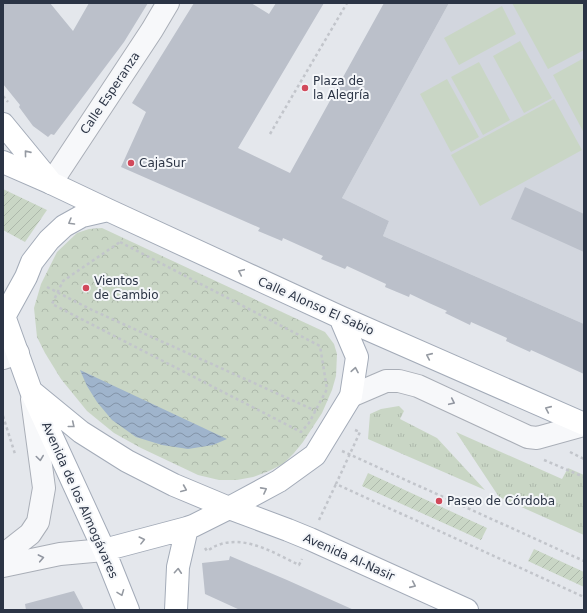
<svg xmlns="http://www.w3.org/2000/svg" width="587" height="613" viewBox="0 0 587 613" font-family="'DejaVu Sans',sans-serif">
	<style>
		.built { fill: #d2d6de }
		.grass { fill: url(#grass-tufts) }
		.park { fill: url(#park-crowns) }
		.garden { fill: url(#garden-furrows) }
		.pitch { fill: #c9d6c5 }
		.water { fill: url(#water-waves) }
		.building { fill: #bbc0ca }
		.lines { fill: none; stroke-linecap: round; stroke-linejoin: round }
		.minor-casing { stroke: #a9aeb7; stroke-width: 24 }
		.major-casing { stroke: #a3abb8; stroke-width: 24 }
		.path { stroke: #c2c5cb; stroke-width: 2.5; stroke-dasharray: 3 3; stroke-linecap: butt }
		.minor { stroke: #f7f8fa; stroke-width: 22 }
		.major { stroke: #fff; stroke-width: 22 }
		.oneway { stroke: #959aa2 }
		.oneway2 { stroke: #9196a0 }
		.poi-dot { fill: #d1495b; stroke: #f4f6f9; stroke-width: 1.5 }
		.labels { text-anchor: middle; stroke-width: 4; stroke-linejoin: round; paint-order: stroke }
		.poi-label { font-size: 12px; fill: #2b3445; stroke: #f4f6f9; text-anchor: start }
		.street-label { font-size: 12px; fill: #2b3445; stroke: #f4f6f9 }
	</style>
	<defs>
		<pattern id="grass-tufts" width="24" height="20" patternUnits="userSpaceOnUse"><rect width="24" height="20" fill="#c9d6c5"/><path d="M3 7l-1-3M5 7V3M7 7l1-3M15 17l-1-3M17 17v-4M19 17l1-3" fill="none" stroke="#adb8ab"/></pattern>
		<pattern id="park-crowns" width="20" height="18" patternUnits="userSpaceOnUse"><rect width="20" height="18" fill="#c9d6c5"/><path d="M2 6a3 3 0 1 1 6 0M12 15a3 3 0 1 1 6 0" fill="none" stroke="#adb8ab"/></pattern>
		<pattern id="garden-furrows" width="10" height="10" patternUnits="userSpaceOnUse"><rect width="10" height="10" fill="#c9d6c5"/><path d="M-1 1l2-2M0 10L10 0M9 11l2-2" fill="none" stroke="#adb8ab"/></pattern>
		<pattern id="water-waves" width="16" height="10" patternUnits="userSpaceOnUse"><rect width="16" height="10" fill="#9fb4cc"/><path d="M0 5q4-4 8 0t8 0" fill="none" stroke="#8293a7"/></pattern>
	</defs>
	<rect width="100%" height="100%" fill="#e4e7ec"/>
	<path class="built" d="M449,3H584V324L383,236L389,221L342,198Z"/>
	<path class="grass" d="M399,406L404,411L400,419L437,438L485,490L368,439L370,414L381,409Z
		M456,432L562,479L568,468L584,475V535L499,497Z"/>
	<path class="park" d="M102,228L325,332L334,344L337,354L336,376L332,390L322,413L303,442L294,453L283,464L269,471L253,477L237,480H219L198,475L141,448L114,433L87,411L61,379L45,353L37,337L34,308L41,284L57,252L77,233L89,229Z"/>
	<path class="garden" d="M3,189L47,210L25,242L3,230Z
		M368,473L487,528L481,540L362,486Z
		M534,549L584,572V587L528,561Z"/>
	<path class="pitch" d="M512,3H584V50L548,69Z
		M502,6L516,34L459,65L444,38Z
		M520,41L552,98L524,113L493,56Z
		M584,58V133L553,75Z
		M479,62L510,120L483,135L451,77Z
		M447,79L479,137L451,152L420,94Z
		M554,99L582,150L480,206L451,155Z"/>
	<path class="water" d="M80,370L227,439L213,445L188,449L162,445L136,437L112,420L97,402L87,386Z"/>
	<path class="building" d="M3,3H50L73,31L89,3H148L124,42L85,94L54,135L51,134L48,137L33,126L19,107L20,105L3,84Z
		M194,3H251L269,14L276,3H324L238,148L290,173L384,3H449L342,198L389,221L383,236L584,324V374L531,350L530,352L506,341L507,338L471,322L470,325L445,313L447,311L429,303L410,294L409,297L385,287L386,284L347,266L345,269L321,259L323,256L283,238L282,241L258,231L260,228L121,167L146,112L132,103Z
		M525,187L584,214V252L511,219Z
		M230,556L287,580L354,610H240L205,594L202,563L229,560Z
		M74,591L84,610H26L25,604Z"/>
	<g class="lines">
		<defs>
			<path id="minor" d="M51,183L152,30L168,3
				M3,358L18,353
				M351,396L386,381H399L418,386L528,437L537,438L584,425
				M3,555L30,534L38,522L44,488L32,399
				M3,566L60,554L104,550"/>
			<path id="major" d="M3,124L49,180
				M3,162L51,183L108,210L340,317L584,424
				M3,313L31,391L104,550L128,610
				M4,317L26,277L32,262L49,240L64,226L82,216L108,210
				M31,391L81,432L127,461L174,485L229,508L288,530L310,539L467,610
				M104,550L187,528L193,526L229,508L279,481L315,455L351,396L357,357L340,317
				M176,610L178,567L187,528"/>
		</defs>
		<use href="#minor" class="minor-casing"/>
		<use href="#major" class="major-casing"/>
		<path class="path" d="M3,96L8,102
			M270,134L347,3
			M120,242L320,346L327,389L309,423L301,432L52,304L63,281Z
			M47,287L92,310L316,411
			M3,416L15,454
			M355,430L360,432L336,484L584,597
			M342,451L584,561
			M570,452L584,459
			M544,460L584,477
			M319,520L336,484
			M205,548L207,551C212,548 216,545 221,544C248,536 276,554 299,565L302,559"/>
		<use href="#minor" class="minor"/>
		<use href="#major" class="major"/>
	</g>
	<defs><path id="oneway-chevron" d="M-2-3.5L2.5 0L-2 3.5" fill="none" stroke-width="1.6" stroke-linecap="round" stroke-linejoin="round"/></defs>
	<g class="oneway">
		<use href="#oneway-chevron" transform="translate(27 153) rotate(-129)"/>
		<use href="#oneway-chevron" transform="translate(71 222) rotate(150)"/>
		<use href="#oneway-chevron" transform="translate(241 272) rotate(-155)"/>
		<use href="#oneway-chevron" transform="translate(429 356) rotate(-156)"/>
		<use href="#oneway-chevron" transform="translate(355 370) rotate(-80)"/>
		<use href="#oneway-chevron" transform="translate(548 409) rotate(-156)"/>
		<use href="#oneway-chevron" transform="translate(72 425) rotate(39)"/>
		<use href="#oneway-chevron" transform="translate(184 489) rotate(23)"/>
		<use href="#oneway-chevron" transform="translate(264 490) rotate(-28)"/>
		<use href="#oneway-chevron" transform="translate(142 540) rotate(-14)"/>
		<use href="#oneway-chevron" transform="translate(178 571) rotate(-86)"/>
		<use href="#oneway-chevron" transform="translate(413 585) rotate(24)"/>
		<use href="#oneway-chevron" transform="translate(121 593) rotate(69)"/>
	</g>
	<g class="oneway2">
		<use href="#oneway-chevron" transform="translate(452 402) rotate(25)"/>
		<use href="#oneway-chevron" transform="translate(40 458) rotate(82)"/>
		<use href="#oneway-chevron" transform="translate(41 558) rotate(-11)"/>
	</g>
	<g class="poi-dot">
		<circle cx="305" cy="88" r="4"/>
		<circle cx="131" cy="163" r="4"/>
		<circle cx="86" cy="288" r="4"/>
		<circle cx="439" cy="501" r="4"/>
	</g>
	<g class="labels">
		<g class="poi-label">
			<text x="313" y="85">Plaza de<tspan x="313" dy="14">la Alegría</tspan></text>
			<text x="139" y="167">CajaSur</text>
			<text x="94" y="285">Vientos<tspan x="94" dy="14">de Cambio</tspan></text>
			<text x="447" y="505">Paseo de Córdoba</text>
		</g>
		<g class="street-label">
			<text transform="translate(110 93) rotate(-56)" y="4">Calle Esperanza</text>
			<text transform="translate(316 306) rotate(24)" y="4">Calle Alonso El Sabio</text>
			<text transform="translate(80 500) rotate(66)" y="4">Avenida de los Almogávares</text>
			<text transform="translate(349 557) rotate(24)" y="4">Avenida Al-Nasir</text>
		</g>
	</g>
	<rect width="587" height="613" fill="none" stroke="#2b3445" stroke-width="8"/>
</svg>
